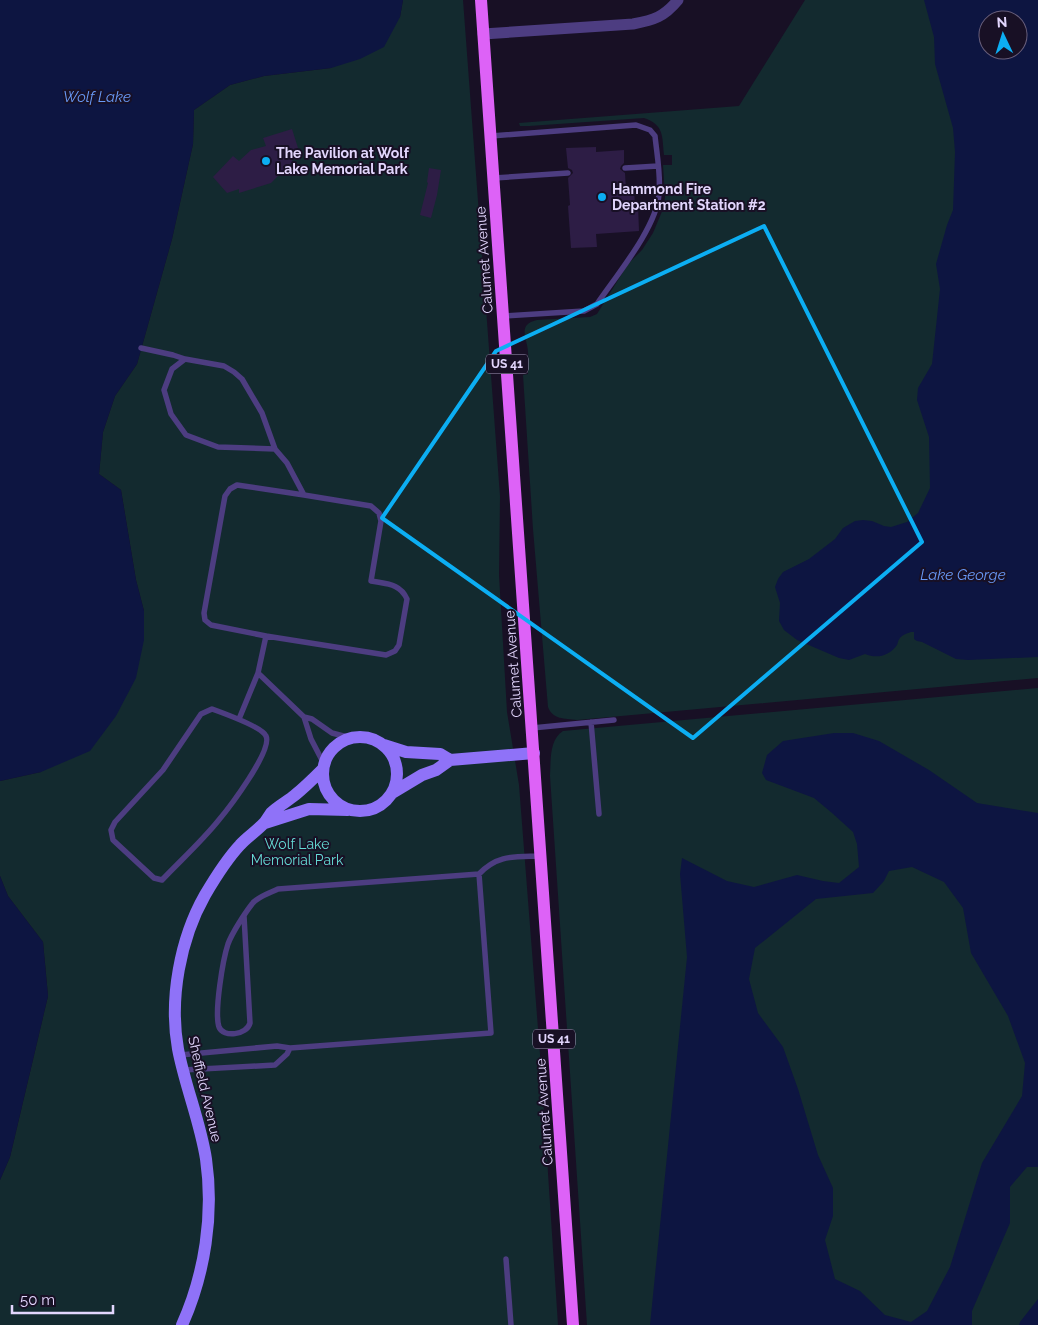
<svg xmlns="http://www.w3.org/2000/svg" width="1038" height="1325" viewBox="0 0 1038 1325" font-family="Raleway,sans-serif">
	<style>
		.green { fill: #132a2f; fill-rule: evenodd }
		.water { fill: #0d1541; fill-rule: evenodd }
		.building { fill: #2d1d45 }
		.lines { fill: none; stroke-linecap: round; stroke-linejoin: round }
		.lane { stroke: #4d3d81; stroke-width: 5.5 }
		.street { stroke: #4d3d81; stroke-width: 11 }
		.secondary { stroke: #8f72f8; stroke-width: 12 }
		.primary { stroke: #dd62f7; stroke-width: 12 }
		.marked { fill: none; stroke: #0caef3; stroke-width: 4; stroke-linejoin: round }
		.poi-dot { fill: #0caef3; stroke: #181025; stroke-width: 2 }
		.labels { text-anchor: middle; stroke-width: 4; stroke-linejoin: round; paint-order: stroke }
		.shield { fill: #181025; stroke: #a59bbc; stroke-width: 1 }
		.shield-label { font-size: 12px; font-weight: bold; fill: #e2d6fd }
		.poi-label { font-size: 14px; font-weight: bold; fill: #e2d6fd; stroke: #181025; text-anchor: start }
		.street-label { font-size: 14px; fill: #e2d6fd; stroke: #181025 }
		.park-label { font-size: 14px; fill: #65dad4; stroke: #181025 }
		.water-label { font-size: 15px; font-style: italic; fill: #699af8; stroke: #181025 }
	</style>
	<rect width="100%" height="100%" fill="#181025"/>
	<path class="green" d="M403,0H463L500,496L499,575L507,712L519,785L541,1067L558,1325H0V1180L10,1157L48,996L43,942L8,896L0,876V781L41,772L144,611L136,580L121,490L99,474L103,432L115,396L137,364L172,239L193,144L194,110L230,85L264,76L331,68L400,17Z
		M805,0H1038V678L577,720C564,718 553,720 548,707L533,529L523,375L528,374C528,365 529,353 527,345C524,332 521,324 537,320L590,317L597,314L628,264L642,250L653,233L663,209L665,197L663,165H672V155H664C662,135 664,125 644,118L529,126H520L519,123L739,106ZM988,20H1018V50H988Z
		M1038,688V1325H587L550,776C551,760 549,740 563,731Z"/>
	<path class="water" d="M0,0H403L400,17L384,47L360,59L331,68L264,76L230,85L194,110L193,144L172,239L137,364L115,396L103,432L99,474L121,490L136,580L144,611V640L136,678L116,716L90,751L41,772L0,781Z
		M924,0H1038V657L968,660L956,659L922,642L917,641L914,639V632H911C908,633 902,635 900,638C898,640 898,643 897,645C889,656 877,659 865,654L849,660L839,658L797,640L784,630L779,621L780,603L775,587L778,579L783,572L809,559L835,539L843,528L855,521L863,520L872,521L884,526L891,527L907,522L918,513L930,488L929,437L917,400L918,388L932,364L940,289L936,264L947,225L953,210L955,152L953,128L935,64L934,37ZM988,20H1018V50H988Z
		M834,733H853L879,741L929,770L977,803L1038,813V1167H1027L1010,1187V1223L972,1311V1325H650L687,957L680,874L682,858L727,881L754,887L797,875L823,881L839,883L859,867L857,844L853,832L832,813L814,798L766,780L762,773L767,755L783,741ZM912,867L944,882L963,908L971,953L1008,1016L1025,1063L1022,1096L982,1163L950,1267L927,1311L911,1322L885,1315L860,1291L835,1279L825,1240L833,1216V1188L818,1155L798,1089L783,1047L758,1013L749,979L755,948L816,899L873,893L884,881L889,871Z
		M0,876L8,896L43,942L48,996L10,1157L0,1180Z
		M1038,1299V1325H1019L1020,1322Z"/>
	<path class="building" d="M292,129L298,148L288,157L293,161L271,183L239,193V189L227,193L213,177L233,156L239,161L251,150L266,146L263,138Z
		M596,147V152L624,150V163L621,166L620,169L625,173L626,190L634,189L635,205H638L639,231L596,234L597,247L571,248L568,206L570,205L568,178L573,173L572,170L568,168L566,148Z
		M429,168L441,170L437,195L431,218L420,215L428,183L427,182Z"/>
	<g class="lines">
		<path class="lane" d="M491,136L636,125L650,130L655,136C657,155 661,176 659,194C657,227 616,276 597,304L584,311L503,316
			M625,168L658,166
			M494,178L568,173
			M141,348L173,355L185,359
			M275,449L218,447L186,435L171,414L164,390L172,369L185,359L224,366L234,372L242,379L262,413L275,449L287,463L304,495L371,506L379,513L381,521L371,581C386,584 400,583 407,599L399,645L395,651L386,655L266,636L258,673L304,717L311,739L324,764
			M266,636L211,625L205,620L204,613L225,496L230,489L237,485L304,495
			M212,709C223,713 262,727 266,736C273,750 229,808 218,821C201,842 181,860 162,880L154,878L113,840L111,830L115,822L163,770L201,714Z
			M304,717L312,719L332,733L351,738
			M239,719L258,673
			M591,722L599,814
			M532,728L614,720
			M244,916L250,1023C247,1035 223,1038 219,1027C214,1012 223,959 228,944C232,933 245,913 252,904C257,897 270,893 278,889L479,874
			M180,1055L277,1046L290,1048L491,1033L479,874C498,854 515,857 541,856
			M183,1070L275,1065L287,1054L290,1048
			M506,1259L511,1325"/>
		<path class="street" d="M483,34L633,24C654,20 664,17 678,0"/>
		<path class="secondary" d="M323 774a37 37 0 1 1 74 0a37 37 0 1 1-74 0Z
			M384,745L406,752L440,754L450,760L534,753
			M392,793L422,775L436,770L450,760
			M265,823L309,809L348,810
			M182,1325C205,1274 214,1214 206,1159C200,1121 185,1086 178,1049C169,999 180,939 205,895C215,878 226,860 240,845C247,837 257,831 265,822C267,819 269,816 271,813C278,806 288,801 295,795C305,787 314,778 323,769"/>
		<path class="primary" d="M481,0L573,1325"/>
	</g>
	<path class="marked" d="M764,226L922,542L693,738L382,518L496,351Z"/>
	<g class="poi-dot">
		<circle cx="266" cy="161" r="5"/>
		<circle cx="602" cy="197" r="5"/>
	</g>
	<g class="labels">
		<g class="shield">
			<rect x="486" y="354.5" width="42" height="19" rx="4"/>
			<rect x="533" y="1029.5" width="42" height="19" rx="4"/>
		</g>
		<g class="shield-label">
			<text x="507" y="368">US 41</text>
			<text x="554" y="1043">US 41</text>
		</g>
		<g class="poi-label">
			<text x="276" y="158">The Pavilion at Wolf<tspan x="276" dy="16">Lake Memorial Park</tspan></text>
			<text x="612" y="194">Hammond Fire<tspan x="612" dy="16">Department Station #2</tspan></text>
		</g>
		<g class="street-label">
			<text transform="translate(484 260) rotate(-94)" y="5">Calumet Avenue</text>
			<text transform="translate(513 664) rotate(-94)" y="5">Calumet Avenue</text>
			<text transform="translate(205 1089) rotate(77)" y="5">Sheffield Avenue</text>
			<text transform="translate(544 1112) rotate(-94)" y="5">Calumet Avenue</text>
		</g>
		<g class="park-label">
			<text x="297" y="849">Wolf Lake<tspan x="297" dy="16">Memorial Park</tspan></text>
		</g>
		<g class="water-label">
			<text x="97" y="102">Wolf Lake</text>
			<text x="963" y="580">Lake George</text>
		</g>
	</g>
	<g transform="translate(1003 35) rotate(356)"><circle r="24" fill="#181025" stroke="#695f7b"/>
	<path d="M0-4L9 19L0 12L-9 19Z" fill="#0caef3"/>
	<text y="-8" font-size="14" font-weight="bold" text-anchor="middle" fill="#e2d6fd">N</text>
	</g>
	<path d="M12 1305v8h101v-8" fill="none" stroke="#e2d6fd" stroke-width="2.5"/>
	<text x="20" y="1305" font-size="15" fill="#e2d6fd" stroke="#181025" stroke-width="4" paint-order="stroke">50 m</text>
</svg>
